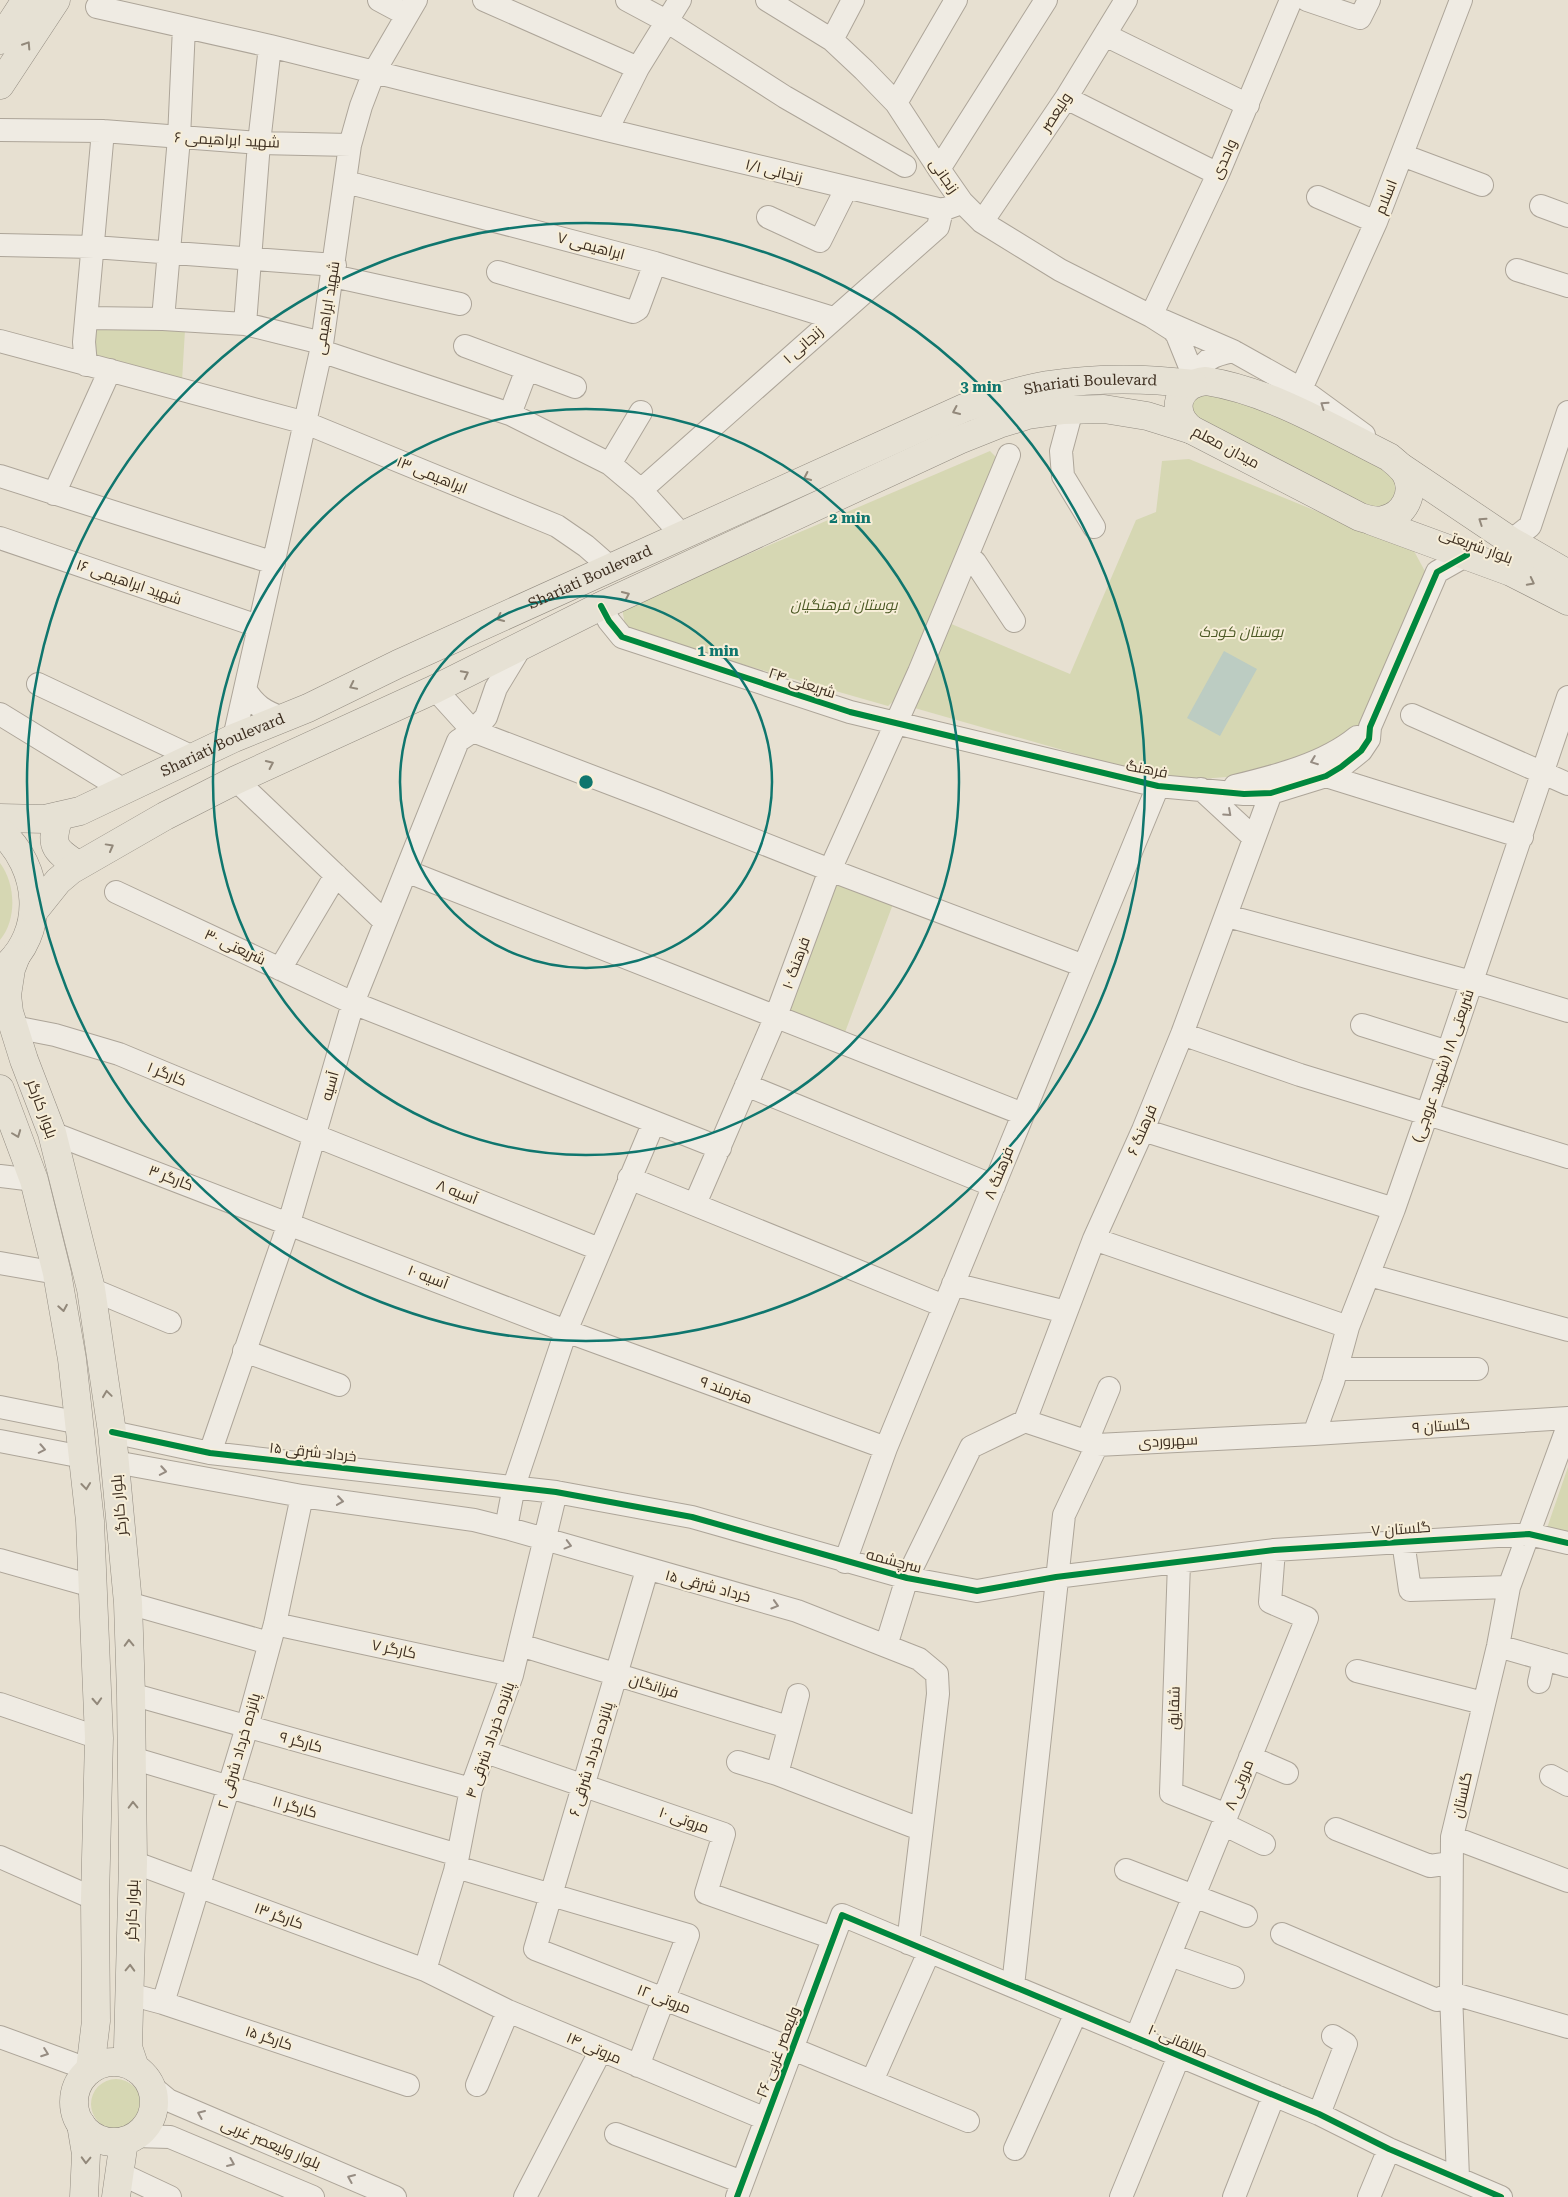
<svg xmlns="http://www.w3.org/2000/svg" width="1568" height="2197" viewBox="0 0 1568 2197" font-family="'Roboto Serif',Cairo,serif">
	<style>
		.green { fill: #d6d7b3 }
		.water { fill: #bcccc2 }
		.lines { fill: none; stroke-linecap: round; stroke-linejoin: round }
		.minor-casing { stroke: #ada599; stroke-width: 24 }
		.major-casing { stroke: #928b80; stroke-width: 29 }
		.minor { stroke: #efebe3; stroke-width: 22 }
		.major { stroke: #e6e1d4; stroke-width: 28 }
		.cycleway-casing { stroke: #f7eed8; stroke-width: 9 }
		.cycleway { stroke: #00873e; stroke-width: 6 }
		.oneway { stroke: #92887a }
		.oneway2 { stroke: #968c82 }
		.ring { fill: none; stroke: #0f766e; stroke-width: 2.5 }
		.labels { text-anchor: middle; stroke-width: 4; stroke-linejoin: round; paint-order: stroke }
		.street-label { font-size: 15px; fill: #3d2e20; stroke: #f7eed8 }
		.park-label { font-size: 15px; font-style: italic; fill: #4d5a26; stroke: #f7eed8 }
		.centre { fill: #0f766e; stroke: #f7eed8; stroke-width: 2.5 }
		.ring-label { font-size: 15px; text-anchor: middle; font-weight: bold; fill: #0f766e; stroke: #f7eed8; stroke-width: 4; stroke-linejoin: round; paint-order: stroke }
	</style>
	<rect width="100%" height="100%" fill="#e7e0d1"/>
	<path class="green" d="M95,325L185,330L182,381L92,358Z
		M1205,392L1276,414L1388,470L1399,486L1392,505L1373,510L1193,417L1190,400Z
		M990,451L997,458L901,694L888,706L626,631L622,608Z
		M1189,459L1414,551L1427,575L1366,713L1358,728L1342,741L1252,775L1188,780L1147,774L911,707L949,623L1070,674L1136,520L1156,512L1162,461Z
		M0,863C16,884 17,920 0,940Z
		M834,880L893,904L844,1035L785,1013Z
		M1568,1467V1532L1547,1528Z
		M91 2104a25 25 0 1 1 50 0a25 25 0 1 1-50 0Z"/>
	<path class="water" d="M1224,651L1257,669L1220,736L1187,718Z"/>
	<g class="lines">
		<defs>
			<path id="minor" d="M379,0L407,15
				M484,0L638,68
				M627,0L668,22L785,97L905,166
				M767,0L832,40L864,70L896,103L939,169L962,202L982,222L1060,270L1151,316L1173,330L1177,335L1196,382
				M1307,0L1360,18L1369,0
				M97,7L270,46L607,130L942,210
				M1105,35L1248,105
				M832,40L853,0
				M1066,98L1218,174
				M896,103L956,0
				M0,130L103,131L259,143L350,145
				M607,130L638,68L680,0
				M1402,155L1482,185
				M939,169L1046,0
				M346,182L655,263L833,318
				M1318,197L1376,222
				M1541,206L1568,216
				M768,217L820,241L846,189
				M982,222L1066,98L1126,0
				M0,245L94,247L335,265
				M1517,270L1568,286
				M498,272L633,312L638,309L655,263
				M333,276L460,304
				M1151,316L1218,174L1291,0
				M88,318L163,319L245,324L322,343
				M163,319L179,138L184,27
				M1164,321L1233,351L1301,389L1364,435
				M245,324L259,143L270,46
				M0,341L306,423L557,526L586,546L610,567
				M465,346L527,369
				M321,351L510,414L610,464L641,490L682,535
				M86,365L84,342L103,131
				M1196,382C1203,359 1210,356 1233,351
				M1301,389L1376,222L1461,0
				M1072,410L1061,451L1063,476L1094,527
				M510,414L527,369L575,387
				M610,464L641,412
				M0,476L274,563
				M641,490L938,227L942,210L956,205
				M54,494L110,370
				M0,538L258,626
				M1511,541L1530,526L1568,412
				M966,560L975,562L1014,621
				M601,606L609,621L622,637L850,712L1158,786L1244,794L1271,793L1326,776L1341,767L1361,751L1369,739L1370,727L1437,572L1467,555
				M38,684L195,758
				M245,689C254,705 265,712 283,718
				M435,689L473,731L656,801L830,870L1084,966
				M0,714L124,790
				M1412,715L1568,784
				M234,738L321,351L350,145L361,106L374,72L416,0
				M1326,776L1522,837
				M236,780L385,922
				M1235,786C1276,776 1324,764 1357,737
				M1201,789L1254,838
				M406,871L1023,1114
				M116,892L353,1003L720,1148
				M1227,916L1472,982L1568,1011
				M280,969L336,875
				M1362,1025L1448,1052
				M14,1027L55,1035L119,1054L316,1136L599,1249
				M1182,1034L1300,1075L1568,1157
				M746,1085L994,1186
				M1143,1130L1394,1209
				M52,1133L566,1331L886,1448
				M0,1176L34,1180
				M629,1178L944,1306
				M695,1204L776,1016L830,870L919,672L1009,455
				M1094,1239L1348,1327
				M0,1263L57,1273
				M1369,1275L1568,1330
				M953,1284L1066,1312
				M91,1289L170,1322
				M244,1351L339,1385
				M1337,1369H1477
				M0,1407L80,1423
				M1025,1421L1094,1239L1143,1130L1182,1034L1271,793
				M1025,1421L1097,1445L1314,1434L1568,1418
				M112,1432L210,1453L556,1492L692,1517L907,1578L977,1591L1056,1577L1274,1550L1529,1534L1568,1543
				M1314,1434L1333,1382L1348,1327L1394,1209L1427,1114L1568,697
				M0,1441L83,1457
				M1087,1441L1109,1388
				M210,1453L289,1223L353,1003L458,741L473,731L486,717L496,688L522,645
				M115,1462L302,1496L474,1520L506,1528L797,1611L919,1659L937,1674L938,1694L908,1943
				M506,1528L514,1486L566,1331L654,1122
				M1403,1541L1410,1590L1509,1587
				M0,1560L92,1586
				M845,1562L886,1448L1158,786
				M1179,1563L1171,1793L1227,1815
				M647,1570L535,1949L793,2049L968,2121
				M128,1603L269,1643
				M275,1624L512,1675
				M520,1645L788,1727
				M886,1646L907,1578L971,1447L1025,1421
				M1498,1646L1568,1666
				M1357,1671L1483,1703
				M1539,1682L1544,1659
				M131,1694L471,1789
				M798,1695L777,1774L920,1829
				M0,1704L99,1738
				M486,1752L724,1834L706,1893L833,1938
				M1250,1757L1287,1773
				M132,1758L458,1855
				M738,1762L777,1774
				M1551,1776L1568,1785
				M1223,1824L1264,1844
				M1336,1829L1430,1866L1451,1863
				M1452,1837L1568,1881
				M0,1857L95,1899
				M133,1862L425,1970L508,2011L766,2119
				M1126,1870L1246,1916
				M455,1871L463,1869L688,1935L638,2066
				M1282,1934L1437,2000L1451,1993L1568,2027
				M1170,1955L1233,1977
				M425,1970L455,1871L471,1789L512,1675L556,1492
				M1013,1986L1064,1515L1097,1445
				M129,1994L163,2003L408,2085
				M163,2003L247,1727L275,1624L302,1496
				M0,2037L90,2070
				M1136,2038L1307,1618L1270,1602L1274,1550
				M872,2081L929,1952
				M150,2085L168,2100L395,2197
				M477,2085L508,2011
				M1319,2114L1346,2044L1333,2036
				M616,2134L742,2182
				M135,2136L170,2137L313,2197
				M1015,2149L1076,2013
				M119,2173L170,2197
				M1458,2178L1451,1993L1452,1837L1498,1646L1509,1587L1568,1426
				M525,2197L601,2050
				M737,2197L842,1915L1319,2114L1389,2149L1501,2197
				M1121,2197L1179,2056
				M1234,2197L1274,2095
				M1369,2197L1389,2149"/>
			<g id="major">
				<path d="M0,40L26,0"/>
				<path d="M0,85L56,0"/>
				<path d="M1206,381C1270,391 1331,428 1389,457C1395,462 1402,467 1406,474C1416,493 1404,516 1383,520C1375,522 1367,519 1360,517L1192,430C1169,412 1177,384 1206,381Z"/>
				<path d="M1401,467L1511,541L1568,574"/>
				<path d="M1372,521L1511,572L1568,601"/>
				<path d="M59,816C50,845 53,849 78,865"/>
				<path id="s1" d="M0,818L45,819L80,811L234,738L308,708L398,664L964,408C991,399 1020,390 1048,385C1095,378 1147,378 1193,384"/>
				<path d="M0,831C41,867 47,933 3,969"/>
				<path d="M34,911L58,881L71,870L165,816L236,780L435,689L601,606L959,440L999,424L1028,415L1064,410L1104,409L1147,416L1192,430"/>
				<path d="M16,956L11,969L7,995L9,1012L24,1060L52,1133L91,1289L112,1432L128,1603L131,1694L133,1862L128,2047L135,2068"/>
				<path d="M0,1089L34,1180L57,1273L72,1359L90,1521L99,1738L95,1899L96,2021L90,2070"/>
				<circle cx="114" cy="2102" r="40"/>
				<path d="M81,2124L86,2154L84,2197"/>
				<path d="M116,2197L124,2141"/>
			</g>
		</defs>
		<use href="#minor" class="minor-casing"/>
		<use href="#major" class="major-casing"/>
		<use href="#minor" class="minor"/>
		<use href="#major" class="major"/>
		<defs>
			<path id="cycleway" d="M601,606L609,621L622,637L850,712L1158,786L1244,794L1271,793L1326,776L1341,767L1361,751L1369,739L1370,727L1437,572L1467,555
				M112,1432L210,1453L556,1492L692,1517L907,1578L977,1591L1056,1577L1274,1550L1529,1534L1568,1543
				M737,2197L842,1915L1319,2114L1389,2149L1501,2197"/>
		</defs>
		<use href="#cycleway" class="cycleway-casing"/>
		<use href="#cycleway" class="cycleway"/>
	</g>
	<defs><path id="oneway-chevron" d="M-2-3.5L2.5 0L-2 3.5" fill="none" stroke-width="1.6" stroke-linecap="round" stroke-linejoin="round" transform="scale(1.25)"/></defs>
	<g class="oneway">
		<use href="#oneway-chevron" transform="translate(27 45) rotate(-57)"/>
		<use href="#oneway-chevron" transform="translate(956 411) rotate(156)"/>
		<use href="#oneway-chevron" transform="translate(807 477) rotate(155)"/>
		<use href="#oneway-chevron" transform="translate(1482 521) rotate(-146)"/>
		<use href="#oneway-chevron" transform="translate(1531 582) rotate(27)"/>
		<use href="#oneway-chevron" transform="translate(626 595) rotate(-25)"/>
		<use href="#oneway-chevron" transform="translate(500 618) rotate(155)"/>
		<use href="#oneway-chevron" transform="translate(465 674) rotate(-27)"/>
		<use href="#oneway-chevron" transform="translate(353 686) rotate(154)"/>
		<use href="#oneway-chevron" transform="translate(270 764) rotate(-25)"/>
		<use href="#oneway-chevron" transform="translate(110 847) rotate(-29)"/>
		<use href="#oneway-chevron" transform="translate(17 1134) rotate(69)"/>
		<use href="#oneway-chevron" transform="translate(63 1308) rotate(80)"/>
		<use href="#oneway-chevron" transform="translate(107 1394) rotate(-98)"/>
		<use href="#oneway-chevron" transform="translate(86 1486) rotate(84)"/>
		<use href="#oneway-chevron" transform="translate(129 1643) rotate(-92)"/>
		<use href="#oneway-chevron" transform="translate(97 1701) rotate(87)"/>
		<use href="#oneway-chevron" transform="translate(133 1805) rotate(-91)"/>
		<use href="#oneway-chevron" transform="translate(130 1968) rotate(-88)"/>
		<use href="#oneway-chevron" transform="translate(86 2160) rotate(92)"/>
	</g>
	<g class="oneway2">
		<use href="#oneway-chevron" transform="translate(1324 405) rotate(-145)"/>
		<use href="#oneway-chevron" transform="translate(1314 761) rotate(159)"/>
		<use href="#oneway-chevron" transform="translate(1228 813) rotate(42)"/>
		<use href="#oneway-chevron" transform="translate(42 1449) rotate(11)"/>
		<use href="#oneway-chevron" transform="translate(163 1471) rotate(10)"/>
		<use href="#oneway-chevron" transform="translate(340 1501) rotate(8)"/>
		<use href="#oneway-chevron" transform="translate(568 1545) rotate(15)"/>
		<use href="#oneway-chevron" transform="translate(775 1605) rotate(17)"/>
		<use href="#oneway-chevron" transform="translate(45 2053) rotate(20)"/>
		<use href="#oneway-chevron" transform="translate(201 2114) rotate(-157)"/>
		<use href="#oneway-chevron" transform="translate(231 2163) rotate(23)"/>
		<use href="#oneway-chevron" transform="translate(351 2178) rotate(-157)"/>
	</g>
	<g class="ring">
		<circle cx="586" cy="782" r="186"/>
		<circle cx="586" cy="782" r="373"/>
		<circle cx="586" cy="782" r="559"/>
	</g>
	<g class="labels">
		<g class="street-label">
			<text transform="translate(1056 112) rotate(-57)" y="5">ولیعصر</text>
			<text transform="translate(227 140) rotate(3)" y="5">شهید ابراهیمی ۶</text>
			<text transform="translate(1224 159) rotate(-66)" y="5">واحدی</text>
			<text transform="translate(774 171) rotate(14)" y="5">زنجانی ۱/۱</text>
			<text transform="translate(944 176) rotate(55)" y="5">زنجانی</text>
			<text transform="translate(1386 197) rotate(-69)" y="5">اسلام</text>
			<text transform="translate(591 246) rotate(15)" y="5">ابراهیمی ۷</text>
			<text transform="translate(327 308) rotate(-81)" y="5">شهید ابراهیمی</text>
			<text transform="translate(803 345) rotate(-42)" y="5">زنجانی ۱</text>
			<text dy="5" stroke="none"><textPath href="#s1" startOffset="1182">Shariati Boulevard</textPath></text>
			<text transform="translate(1226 447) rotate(28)" y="5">میدان معلم</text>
			<text transform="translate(432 475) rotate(22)" y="5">ابراهیمی ۱۳</text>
			<text transform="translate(1476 546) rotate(20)" y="5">بلوار شریعتی</text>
			<text dy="5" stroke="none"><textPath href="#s1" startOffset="642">Shariati Boulevard</textPath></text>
			<text transform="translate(129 582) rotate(19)" y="5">شهید ابراهیمی ۱۶</text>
			<text transform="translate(802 683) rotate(18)" y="5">شریعتی ۲۴</text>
			<text dy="5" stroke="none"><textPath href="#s1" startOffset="238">Shariati Boulevard</textPath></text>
			<text transform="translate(1147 769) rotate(11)" y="5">فرهنگ</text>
			<text transform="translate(235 947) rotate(25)" y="5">شریعتی ۳۰</text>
			<text transform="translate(796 963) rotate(-70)" y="5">فرهنگ ۱۰</text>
			<text transform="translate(1443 1066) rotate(-71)" y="5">شریعتی ۱۸ (شهید عروجی)</text>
			<text transform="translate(167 1074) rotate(22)" y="5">کارگر ۱</text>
			<text transform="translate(330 1086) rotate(-74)" y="5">آسیه</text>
			<text transform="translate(42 1109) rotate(70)" y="5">بلوار کارگر</text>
			<text transform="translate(1142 1130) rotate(-67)" y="5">فرهنگ ۶</text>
			<text transform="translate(999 1173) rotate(-68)" y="5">فرهنگ ۸</text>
			<text transform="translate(171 1178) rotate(21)" y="5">کارگر ۳</text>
			<text transform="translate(457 1192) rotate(22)" y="5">آسیه ۸</text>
			<text transform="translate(428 1277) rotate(21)" y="5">آسیه ۱۰</text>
			<text transform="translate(726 1390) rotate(20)" y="5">هنرمند ۹</text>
			<text transform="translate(1441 1426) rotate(-4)" y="5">گلستان ۹</text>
			<text transform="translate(1168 1441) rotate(-3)" y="5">سهروردی</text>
			<text transform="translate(313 1452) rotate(6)" y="5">۱۵ خرداد شرقی</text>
			<text transform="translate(119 1505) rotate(-95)" y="5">بلوار کارگر</text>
			<text transform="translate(1401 1529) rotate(-4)" y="5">گلستان ۷</text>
			<text transform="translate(894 1561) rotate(15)" y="5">سرچشمه</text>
			<text transform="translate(708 1586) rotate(15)" y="5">۱۵ خرداد شرقی</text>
			<text transform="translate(394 1649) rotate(12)" y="5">کارگر ۷</text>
			<text transform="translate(654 1686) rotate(17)" y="5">فرزانگان</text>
			<text transform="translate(1174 1708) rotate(-88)" y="5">شقایق</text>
			<text transform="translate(490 1740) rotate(-71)" y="5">پانزده خرداد شرقی ۴</text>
			<text transform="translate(301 1742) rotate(15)" y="5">کارگر ۹</text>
			<text transform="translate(239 1751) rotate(-74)" y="5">پانزده خرداد شرقی ۲</text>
			<text transform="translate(591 1759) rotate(-73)" y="5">پانزده خرداد شرقی ۶</text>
			<text transform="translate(1239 1785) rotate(-68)" y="5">مروتی ۸</text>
			<text transform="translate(1462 1795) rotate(-77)" y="5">گلستان</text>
			<text transform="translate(295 1807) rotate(16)" y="5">کارگر ۱۱</text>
			<text transform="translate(684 1820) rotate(19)" y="5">مروتی ۱۰</text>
			<text transform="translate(132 1910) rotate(-88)" y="5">بلوار کارگر</text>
			<text transform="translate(279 1916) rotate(20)" y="5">کارگر ۱۳</text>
			<text transform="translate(664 1999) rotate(21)" y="5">مروتی ۱۲</text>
			<text transform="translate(269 2038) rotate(18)" y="5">کارگر ۱۵</text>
			<text transform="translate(1178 2041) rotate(23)" y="5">طالقانی ۱۰</text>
			<text transform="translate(594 2048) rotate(23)" y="5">مروتی ۱۴</text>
			<text transform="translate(778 2052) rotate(-69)" y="5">ولیعصر غربی ۲۶</text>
			<text transform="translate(271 2144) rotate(23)" y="5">بلوار ولیعصر غربی</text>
		</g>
		<g class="park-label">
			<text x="844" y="610">بوستان فرهنگیان</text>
			<text x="1241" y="637">بوستان کودک</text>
		</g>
	</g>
	<circle cx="586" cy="782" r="8" class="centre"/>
	<g class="ring-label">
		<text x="981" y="392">3 min</text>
		<text x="850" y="523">2 min</text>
		<text x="718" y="656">1 min</text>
	</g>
</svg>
